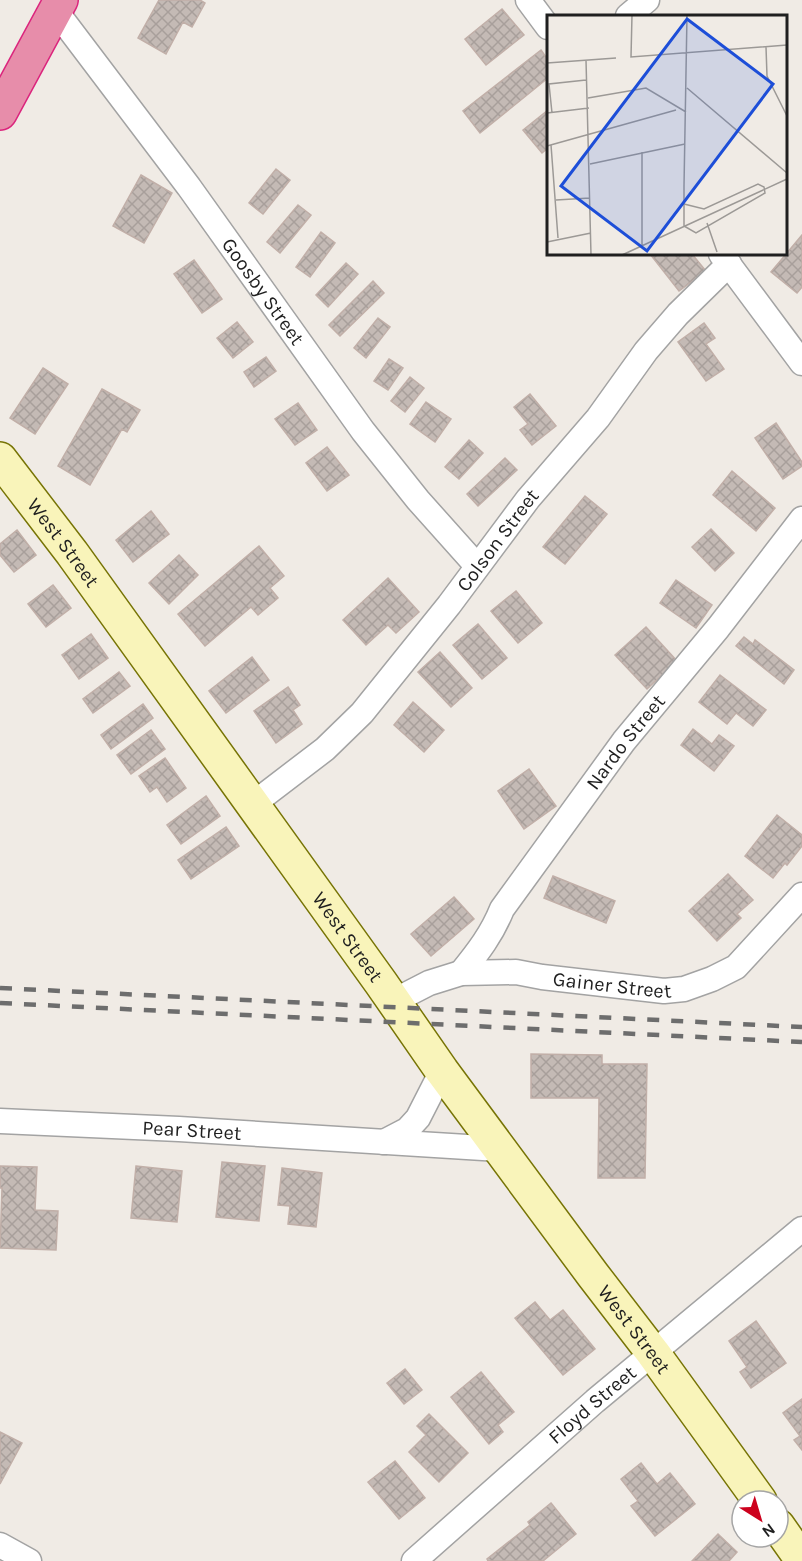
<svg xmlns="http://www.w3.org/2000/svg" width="802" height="1561" viewBox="0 0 802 1561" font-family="Karla,sans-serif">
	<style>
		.building { fill: url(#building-cross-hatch); stroke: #c1afa8; stroke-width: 1.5 }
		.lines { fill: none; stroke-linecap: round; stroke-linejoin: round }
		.street-casing { stroke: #a3a3a3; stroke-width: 27 }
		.secondary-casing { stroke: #777405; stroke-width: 36 }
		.highway-casing { stroke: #db257d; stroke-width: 36 }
		.street { stroke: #fff; stroke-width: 24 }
		.secondary { stroke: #f9f4ba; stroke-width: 33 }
		.highway { stroke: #e78daa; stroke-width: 33 }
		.rail { stroke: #6d6d6d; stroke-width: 4.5; stroke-dasharray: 12 12; stroke-linecap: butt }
		.labels { text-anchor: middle; stroke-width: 4.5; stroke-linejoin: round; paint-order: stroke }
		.street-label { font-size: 20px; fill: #1f1f1f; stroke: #fff }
		.inset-road { fill: none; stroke: #9c9996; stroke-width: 1.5 }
		.view { fill: #1d4ed8; fill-opacity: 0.15; stroke: #1d4ed8; stroke-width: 3 }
		.inset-edge { fill: none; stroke: #1f1f1f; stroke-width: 3 }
	</style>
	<defs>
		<pattern id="building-cross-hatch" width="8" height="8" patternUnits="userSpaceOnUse" patternTransform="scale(1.5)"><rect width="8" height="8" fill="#c4bab5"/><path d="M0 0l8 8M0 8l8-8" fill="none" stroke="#a89f9b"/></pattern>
	</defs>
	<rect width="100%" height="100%" fill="#f0ebe5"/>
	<path class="building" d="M159,0H200L205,3L192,27L183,22L166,54L138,38Z
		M502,9L524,35L486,65L465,39Z
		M541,50L548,60V78L480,133L463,111Z
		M548,110V148L542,153L523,130Z
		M276,169L290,180L263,214L249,203Z
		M141,175L172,193L144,243L113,226Z
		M298,205L311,215L280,253L267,242Z
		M321,232L335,243L310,277L296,267Z
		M802,235V287L797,293L771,272Z
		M650,254H692L706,271L679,291Z
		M194,260L222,299L202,313L174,274Z
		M346,263L358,274L328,307L316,295Z
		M373,281L384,293L340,336L329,325Z
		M378,318L390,327L366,358L354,348Z
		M237,322L253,342L233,358L217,338Z
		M704,323L715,338L706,344L724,369L706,381L678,342Z
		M266,357L276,371L254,387L244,372Z
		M389,359L403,368L388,390L374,381Z
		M43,368L68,384L35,434L10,418Z
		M410,377L424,388L405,412L391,401Z
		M102,389L140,410L127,432L122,429L90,485L58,466Z
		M530,394L556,426L532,445L520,430L528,424L514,407Z
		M426,402L451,419L435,442L410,424Z
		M298,403L317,430L295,445L275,419Z
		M776,423L802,462V466L783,479L755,438Z
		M469,440L483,453L459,479L445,467Z
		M327,447L349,475L327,491L306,463Z
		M505,458L517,470L478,506L467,494Z
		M732,471L775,508L756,531L713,495Z
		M585,496L607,514L565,564L543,547Z
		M151,511L169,534L133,562L116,540Z
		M711,529L734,553L715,571L692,547Z
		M17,530L36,555L14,572L0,555V544Z
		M259,546L284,576L270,588L278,598L258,615L251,607L205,646L178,614Z
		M179,555L198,575L169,604L149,583Z
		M388,578L419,612L396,633L388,625L366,645L343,620Z
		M676,580L712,605L696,628L660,603Z
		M53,585L71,608L46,627L28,604Z
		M516,591L542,623L518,643L491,611Z
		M478,624L507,658L482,679L453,645Z
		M646,627L677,661L647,689L615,655Z
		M91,634L108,658L79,679L62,655Z
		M744,637L753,644L755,640L794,670L784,684L736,646Z
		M440,652L472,688L451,707L418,672Z
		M252,657L269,680L226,713L209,691Z
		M119,672L130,686L93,713L83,699Z
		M720,675L766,710L753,726L736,713L727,724L699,702Z
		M288,687L300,705L293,710L302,724L276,743L254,711Z
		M413,702L444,730L424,752L394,725Z
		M143,704L153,718L111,749L101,735Z
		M693,729L712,744L719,735L734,746L714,771L681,745Z
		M151,730L165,749L131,774L117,755Z
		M165,758L186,788L167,802L157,787L150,792L139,776Z
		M529,769L556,806L524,829L498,791Z
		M206,796L220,816L181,844L167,825Z
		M777,815L802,835V846L787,865L785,863L773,878L745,856Z
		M226,827L239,846L191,879L178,860Z
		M728,874L753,900L737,914L741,918L717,941L689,911Z
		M553,876L615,901L606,923L544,898Z
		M454,897L474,919L431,956L411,934Z
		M531,1054L602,1055V1064H647L645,1178H598L599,1098H531Z
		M222,1162L265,1166L259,1221L216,1217Z
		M0,1166L37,1167L35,1210L58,1211L56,1250L0,1248L2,1188H0Z
		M136,1166L182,1171L177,1222L131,1218Z
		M282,1168L322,1173L316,1227L288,1224L290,1206L278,1205Z
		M535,1302L550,1320L563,1310L595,1349L563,1375L515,1318Z
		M756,1321L786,1363L751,1388L740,1372L747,1367L729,1341Z
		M405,1369L422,1390L404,1404L387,1383Z
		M481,1372L514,1412L498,1425L503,1432L489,1444L451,1397Z
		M802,1399V1450L794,1440L800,1436L783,1413Z
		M429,1414L468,1453L439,1482L409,1452L426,1435L417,1426Z
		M0,1432L22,1443L0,1484Z
		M395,1461L425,1498L399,1519L368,1482Z
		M641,1463L657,1484L670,1473L695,1504L655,1536L631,1506L638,1501L621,1479Z
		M551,1503L576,1534L543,1561H488L487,1559L530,1525L528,1522Z
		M718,1534L737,1552L729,1561H692Z"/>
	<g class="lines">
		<defs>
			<g id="street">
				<path d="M528,0L548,27"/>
				<path id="s1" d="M55,10L189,187L363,431L418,500L477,566"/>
				<path d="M628,16L647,0"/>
				<path d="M721,254L802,363"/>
				<path id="s2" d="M253,804L325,749L362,713L449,605L528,499L598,418L646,351L678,314L729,264"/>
				<path id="s3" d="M461,973C478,952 492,934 502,909L624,741L718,628L802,519"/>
				<path id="s4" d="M394,1001L429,983L461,973L516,972L542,977L664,991L684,989L712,979L736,967L802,895"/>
				<path id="s5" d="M0,1121L179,1129L499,1149"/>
				<path d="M384,1142L407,1130L418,1118L442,1071"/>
				<path d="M0,1545L29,1561"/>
				<path id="s6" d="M414,1561L595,1401L802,1229"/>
			</g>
			<g id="secondary">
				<path id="s7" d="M0,459L72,553L381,983L442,1071L593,1275L653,1353L760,1501"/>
				<path d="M778,1526L802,1560"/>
			</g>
			<path id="highway" d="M0,113L61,0"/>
		</defs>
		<use href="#street" class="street-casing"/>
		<use href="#secondary" class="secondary-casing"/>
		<use href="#highway" class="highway-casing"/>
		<use href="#street" class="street"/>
		<use href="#secondary" class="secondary"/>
		<use href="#highway" class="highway"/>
		<path class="rail" d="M0,988L802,1027
			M0,1003L802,1042"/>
	</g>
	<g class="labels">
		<g class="street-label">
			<text dy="7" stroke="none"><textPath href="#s1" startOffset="350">Goosby Street</textPath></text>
			<text dy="7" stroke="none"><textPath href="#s2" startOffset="362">Colson Street</textPath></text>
			<text dy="7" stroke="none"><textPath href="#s7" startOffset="105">West Street</textPath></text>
			<text dy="7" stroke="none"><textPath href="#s3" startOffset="284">Nardo Street</textPath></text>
			<text dy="7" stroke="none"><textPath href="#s7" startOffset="591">West Street</textPath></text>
			<text dy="7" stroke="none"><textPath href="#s4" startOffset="225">Gainer Street</textPath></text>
			<text dy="7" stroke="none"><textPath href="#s5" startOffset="192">Pear Street</textPath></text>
			<text dy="7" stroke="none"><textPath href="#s7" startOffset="1077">West Street</textPath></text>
			<text dy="7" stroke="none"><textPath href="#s6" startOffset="237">Floyd Street</textPath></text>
		</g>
	</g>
	<g transform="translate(547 15)">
		<rect width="240" height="240" fill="#f0ebe5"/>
		<path class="inset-road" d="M85,0L84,42L240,30M219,32L220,61L240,101M39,45L44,240M0,48L69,43M140,73L240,158M41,83L99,73L139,97M0,98L42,93M5,98L2,69L39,65M4,130L11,223M0,131L129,95M95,137V230M43,149L138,129M9,185L43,183M137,189L157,194L211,169L217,172L218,178L149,218L137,211V171L140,0M160,208L170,237M0,227L44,218M75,240L240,164"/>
		<path class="view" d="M140,4L226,69L100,236L14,171Z"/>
		<rect width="240" height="240" class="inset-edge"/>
	</g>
	<g transform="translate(760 1519) rotate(143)"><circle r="28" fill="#ffffff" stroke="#a5a5a5" stroke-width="1.5"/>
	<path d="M0-4.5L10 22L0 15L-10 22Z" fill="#cd011d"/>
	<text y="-9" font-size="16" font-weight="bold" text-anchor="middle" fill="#1f1f1f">N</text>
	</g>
</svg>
